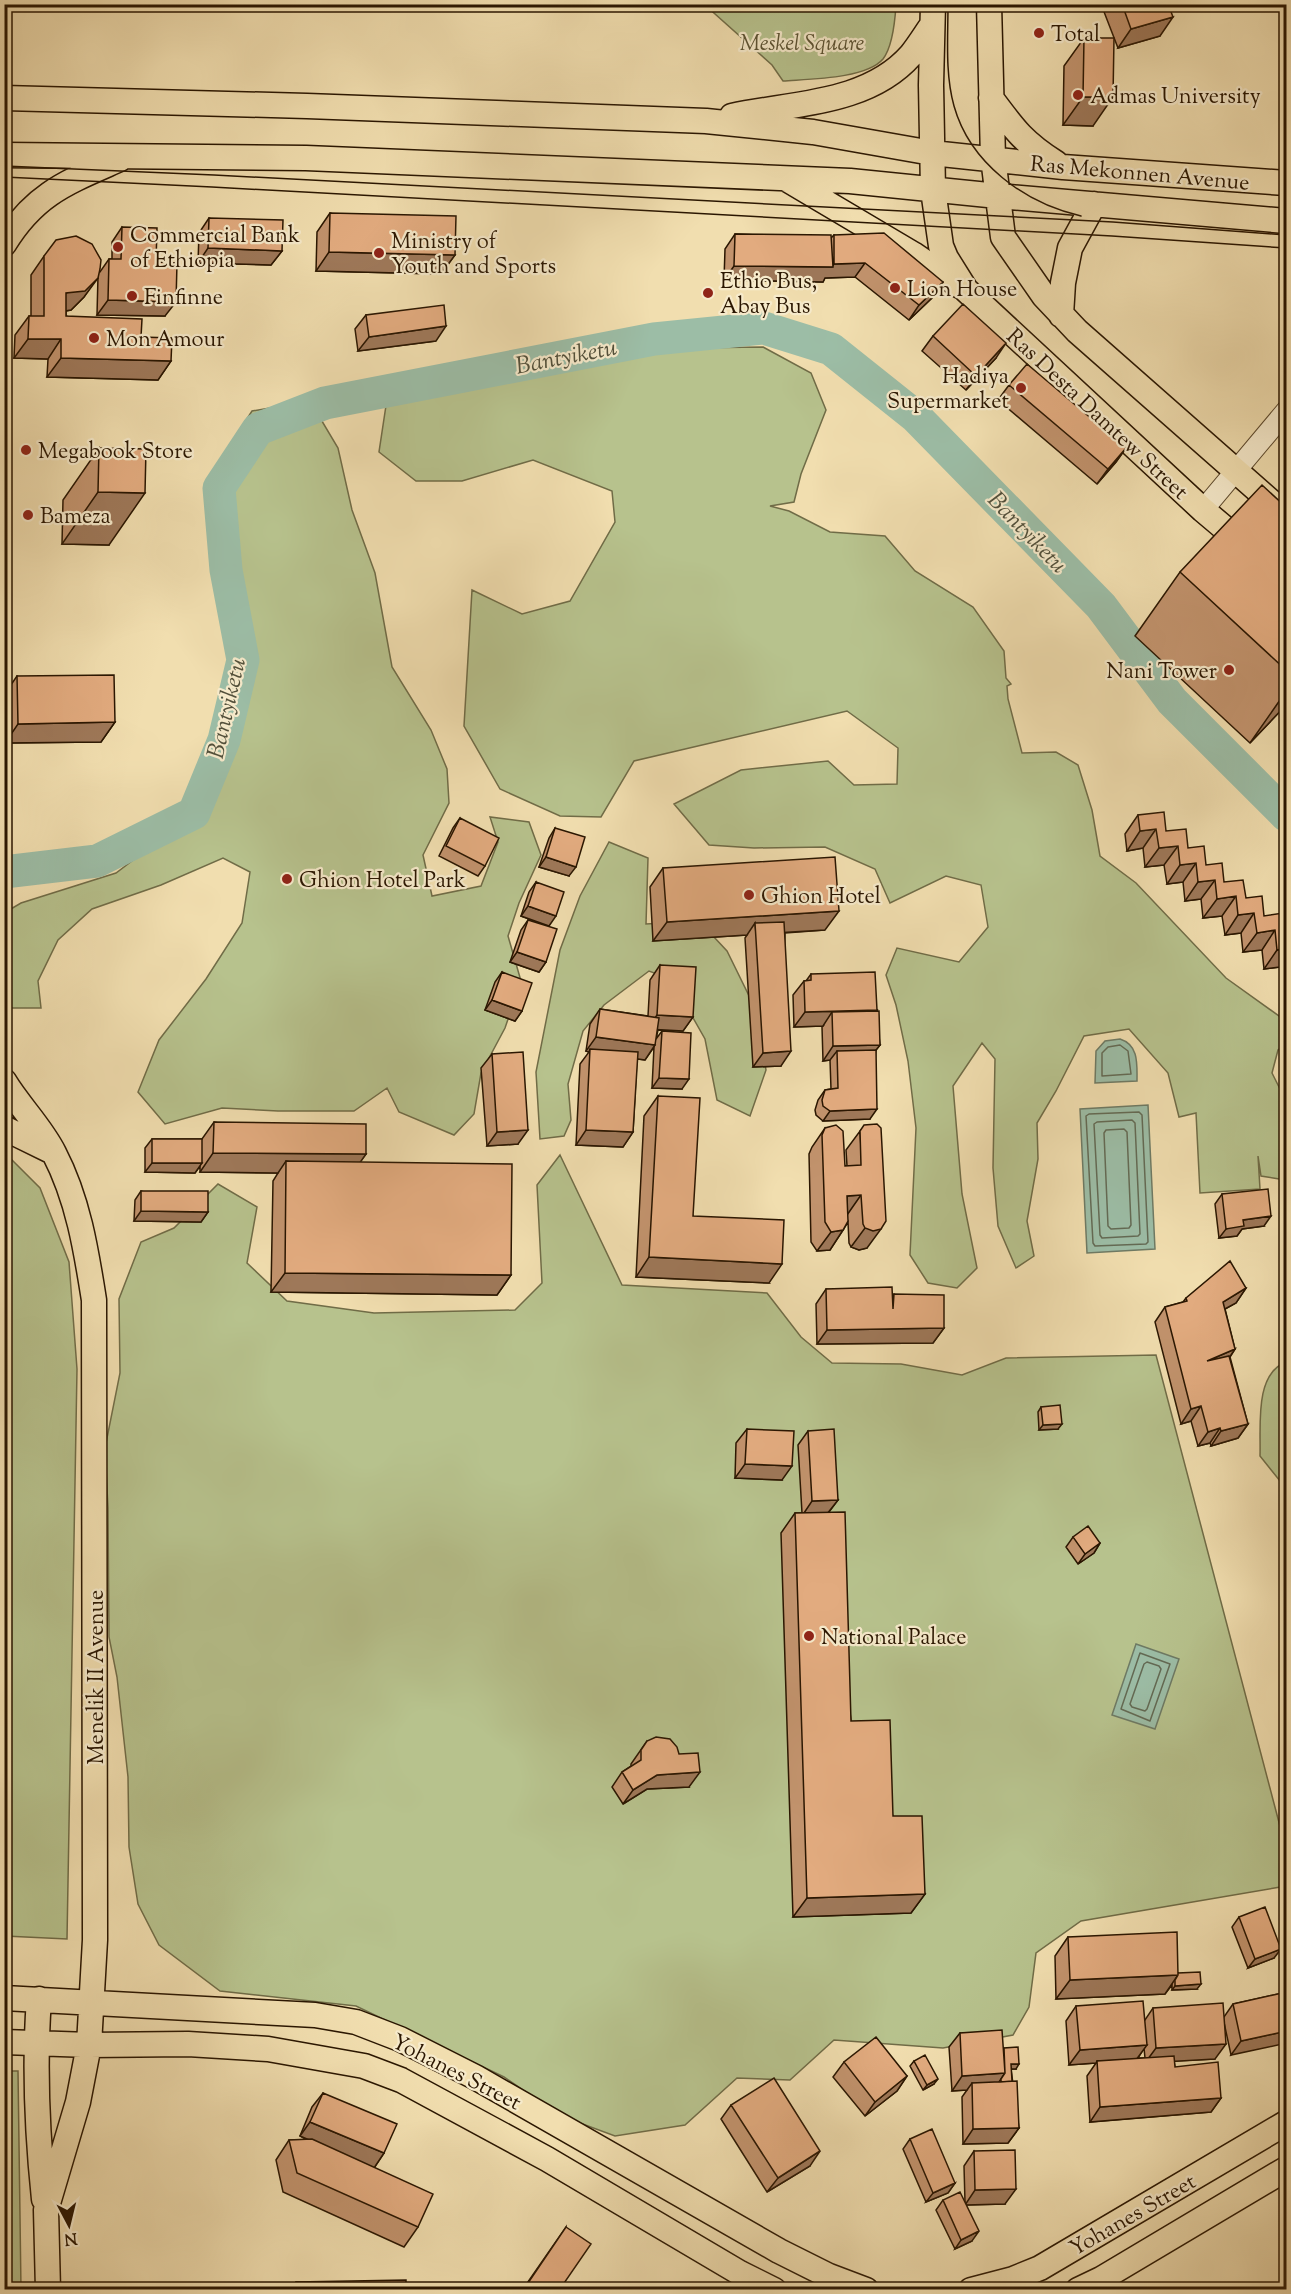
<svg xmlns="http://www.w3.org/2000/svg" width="1291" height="2294" viewBox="0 0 1291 2294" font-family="'Sorts Mill Goudy',serif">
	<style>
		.green { fill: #b7c28d; stroke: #706c47; stroke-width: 1.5 }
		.water { fill: #9cbda6; stroke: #6e7a64; stroke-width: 1.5 }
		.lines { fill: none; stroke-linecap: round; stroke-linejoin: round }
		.shore { stroke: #636a54; stroke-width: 1.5 }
		.river { stroke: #9cbda6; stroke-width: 33 }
		.minor-casing { stroke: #5c482c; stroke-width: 22 }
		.major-casing { stroke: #2a1601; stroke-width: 27 }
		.minor { stroke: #f6eacb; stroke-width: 20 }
		.major { stroke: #f1deaf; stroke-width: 24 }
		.tram { stroke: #2a1601; stroke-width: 1.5 }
		.wall { fill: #c2936d; stroke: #2a1601; stroke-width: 1.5; fill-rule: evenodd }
		.shaded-wall { fill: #9e7859; stroke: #2a1601; stroke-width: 1.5 }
		.building { fill: #e2ab7f; stroke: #2a1601; stroke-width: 1.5 }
		.poi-dot { fill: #8f2418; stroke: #f6eacb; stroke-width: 2 }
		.labels { text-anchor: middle; stroke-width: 4.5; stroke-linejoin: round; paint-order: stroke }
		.poi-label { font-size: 22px; fill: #2a1601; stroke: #f6eacb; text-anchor: start }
		.park-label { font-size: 22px; font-style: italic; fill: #5b5232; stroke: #f6eacb }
		.street-label { font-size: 22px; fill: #2a1601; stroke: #f6eacb }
		.water-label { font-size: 24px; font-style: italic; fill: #52503b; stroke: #f6eacb }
	</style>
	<rect width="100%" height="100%" fill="#f1deaf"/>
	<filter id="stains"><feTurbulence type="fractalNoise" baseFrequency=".00333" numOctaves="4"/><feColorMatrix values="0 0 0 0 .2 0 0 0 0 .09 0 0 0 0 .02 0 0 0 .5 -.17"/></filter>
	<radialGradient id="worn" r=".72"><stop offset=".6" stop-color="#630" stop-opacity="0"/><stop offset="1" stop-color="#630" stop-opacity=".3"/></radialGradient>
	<path class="green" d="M705,5H896C895,21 893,46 883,59C866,79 808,79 783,81L772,65Z
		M763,347L811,373L826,410L801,474L794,502L770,506L789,511L830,532L885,536L915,571L973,607L1004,651L1006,678L1011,684L1007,686L1008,699L1022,753L1056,752L1078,765L1092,810L1100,856L1136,883L1226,978L1286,1021V1044L1278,1050L1272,1073L1286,1101V1180L1261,1176L1258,1156L1260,1189L1200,1193L1196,1113L1179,1117L1168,1073L1129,1029L1084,1036L1056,1091L1037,1123L1038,1159L1027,1221L1034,1256L1016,1268L998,1226L993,1168L995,1059L982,1043L953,1086L962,1194L977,1268L957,1288L928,1283L910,1255L916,1128L908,1061L896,1005L886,975L897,948L959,962L988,927L981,885L946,876L890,903L875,869L825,847L754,848L709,845L674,804L741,770L828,761L854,785L897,784L898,748L847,711L634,761L601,817L560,816L500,789L464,726L472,590L522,614L570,601L615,522L612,491L533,460L462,481H416L379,452L387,399L444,387L525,361L685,348Z
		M310,401L338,448L352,510L375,573L392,667L431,730L447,769L449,803L423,855L432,896L481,886L498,842L490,817L529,822L541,855L519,903L508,936L521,981L505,1028L481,1073L474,1114L454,1135L399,1112L387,1088L354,1111H278L222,1108L165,1124L138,1092L159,1040L206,979L242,923L250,872L223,858L161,885L92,909L58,940L38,981L41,1008H5L4,913L21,903L116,873L175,828L219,771L232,692L224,622L222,558L230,445L252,411Z
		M609,842L648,858L646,924L699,921L727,951L755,1008L766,1070L750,1116L717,1100L705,1039L671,979L649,971L604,1005L583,1031L568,1084L571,1120L564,1136L540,1139L536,1072L560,950L580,896Z
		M5,1153L40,1188L69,1262L77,1369L67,1939L5,1936Z
		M560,1155L622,1285L767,1293L801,1337L832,1363L901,1364L962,1375L1006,1358L1156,1355L1286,1849V1886L1081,1921L1036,1953L1029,2007L1013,2035L943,2048L834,2040L790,2080L737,2078L685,2125L615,2136L561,2116L504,2077L356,2006L220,1991L159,1945L138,1904L129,1847L128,1777L117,1677L109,1637L108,1508L105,1448L120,1373L119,1299L141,1242L174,1228L218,1184L257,1207L247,1263L287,1301L374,1313L515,1310L542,1283L537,1185Z
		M1286,1362V1485L1280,1481L1260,1456C1261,1427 1254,1374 1286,1362Z
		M5,2071H18L21,2289H5Z"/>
	<path class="water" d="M1120,1039C1139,1045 1137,1064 1137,1081L1095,1083L1096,1051L1105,1041Z
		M1148,1105L1155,1249L1087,1253L1080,1109Z
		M1136,1644L1179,1659L1155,1729L1112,1715Z"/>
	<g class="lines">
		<path class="shore" d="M1120,1045L1128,1051L1131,1074L1102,1076V1053L1108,1047Z
			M1139,1112L1142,1115L1148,1242L1146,1244L1095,1246L1093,1243L1086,1116L1089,1114Z
			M1132,1120L1135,1123L1140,1234L1138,1236L1102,1238L1100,1235L1094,1124L1097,1122Z
			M1124,1129L1127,1132L1131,1225L1129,1228L1111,1229L1108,1226L1104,1133L1106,1130Z
			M1140,1653L1170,1664L1150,1721L1121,1709Z
			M1147,1662L1159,1666L1161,1669L1147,1709L1145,1711L1132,1707L1130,1704L1144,1664Z"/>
		<path class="river" d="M4,872L97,861L194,813L224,740L243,660L226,570L219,488L258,429L325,403L654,339L764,328L831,349L915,416L1101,606L1172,701L1286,815"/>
		<defs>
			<path id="minor" d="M1203,510L1286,411"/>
			<path id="major" d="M933,4L931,85L933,190L941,246L946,258L966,290L1203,510L1286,580
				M989,4L993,158L1003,237L1044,296L1077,331L1286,515
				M4,98L307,106L706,121L813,132L932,153L1063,167L1286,183
				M991,98C1014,129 1023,142 1056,163
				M732,116C791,103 867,105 911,55C919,45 925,35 932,25
				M4,155L306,158L850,181L998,196L1286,221
				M788,180L913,254L960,286
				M4,244C35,193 68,182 120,159
				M1061,315L1063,283L1070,248L1094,204
				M4,1081C19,1106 41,1127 54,1153C78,1199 86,1249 94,1300L95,1940L89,2045L78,2102L46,2210L48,2290
				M4,1128L51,1151
				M4,1998L315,2015L356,2022L400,2039L475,2077L779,2251L829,2276L866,2290
				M39,1999C34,2066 37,2132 44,2199
				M4,2042L89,2045L188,2044L268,2049L364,2066L401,2080L547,2159L740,2273L774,2290
				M971,2290L1013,2279L1040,2268L1286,2123
				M1078,2290L1101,2279L1286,2169"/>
		</defs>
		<use href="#minor" class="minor-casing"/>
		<use href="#major" class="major-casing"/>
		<use href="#minor" class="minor"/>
		<use href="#major" class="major"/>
		<path class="tram" d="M948,4C948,38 945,74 954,106C970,163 1024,203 1081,216
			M4,166L214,175L1113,222L1286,235
			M4,177L212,187L1112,236L1286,248"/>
	</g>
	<path class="wall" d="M1101,4H1168L1160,36L1118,48Z
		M1084,38L1093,126L1063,125L1064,66Z
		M330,213L455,255L441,274L316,271L317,232Z
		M209,218L282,251L271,265L198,263L199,233Z
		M122,227L156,262L165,316L97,315L98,276L84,297L71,310L66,311V316L141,337L171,361L158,380L47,377L48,359L14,358L15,335L29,316H31V275L44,256L100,272L109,259H112V242Z
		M735,234L831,238L834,235L943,282L933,297L909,320L855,277L825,278L823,282L724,280L725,249Z
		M366,315L436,341L358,351L355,329Z
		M933,336L996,358L966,390L922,351Z
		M1009,385L1126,448L1116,462L1097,484L998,400Z
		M99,448L109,545L62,544L63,500Z
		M1287,508V704L1250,743L1135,636L1180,572Z
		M17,676L115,722L101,742L5,743L4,695Z
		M1138,815L1166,831L1188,848L1224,882L1246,898L1264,916L1287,932V981L1282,982L1280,967L1264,969L1262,950L1243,952L1241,933L1225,935L1222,916L1203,918L1201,899L1185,901L1183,882L1167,884L1164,865L1145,867L1143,848L1127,851L1125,834Z
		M460,818L485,866L478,876L439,856L453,828Z
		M555,828L569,876L539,867L549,838Z
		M663,868L825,930L785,933L781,1066L753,1067L745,938L747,935L653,941L650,887Z
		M536,882L549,926L521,916L529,892Z
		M528,920L546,962L539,972L510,962L521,930Z
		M660,965L693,1017L683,1031L658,1030L656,1039L662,1031L682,1089L652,1088L654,1047L645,1060L637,1059L633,1132L623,1147L576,1145L580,1064L589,1052L586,1051L590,1024L600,1009L648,1016L650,980Z
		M502,972L522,1011L515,1021L485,1010L495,982Z
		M811,974L877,1010L876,1011L880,1045L876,1050L870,1119L823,1121L816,1115L815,1110L818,1100L825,1090L831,1089L830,1060L823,1061L822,1027L823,1026L794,1027L793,995L804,981H806Z
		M1287,1049V1072H1284L1282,1056Z
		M492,1054L518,1144L487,1146L481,1068Z
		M658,1096L693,1216L769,1283L636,1277L644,1116Z
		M214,1122L366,1154L360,1162L511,1275L497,1295L271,1292L273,1181L278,1173L200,1172V1166L195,1173L145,1172V1148L152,1139H202Z
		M825,1128L845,1166H847L846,1150L860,1131L867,1248L859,1250L851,1247L849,1243L848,1222L843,1230L830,1250L817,1251L811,1242L809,1154L812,1147Z
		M141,1191L208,1212L201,1222L134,1221L135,1200Z
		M1222,1194L1264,1226L1242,1229L1237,1236L1219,1238L1215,1204Z
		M1246,1288L1236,1303L1225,1309L1235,1349L1230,1357L1248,1424L1238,1438L1211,1446L1210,1443L1198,1446L1191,1421L1181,1424L1155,1322L1165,1307L1183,1302L1186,1298Z
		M826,1289L892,1297L894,1294L944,1328L933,1343L817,1344L816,1304Z
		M1041,1407L1058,1429L1039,1430L1038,1412Z
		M747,1429L782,1480L735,1478L736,1443Z
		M808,1431L838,1500L829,1512L851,1721L893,1816L925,1894L911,1913L793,1917L781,1533L795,1513H802L798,1445Z
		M1073,1537L1100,1543L1094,1553L1078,1564L1066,1547Z
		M647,1741L689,1787L647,1789L623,1804L612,1787L622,1772L631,1766V1764Z
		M1287,1893V1942L1280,1902Z
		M1239,1917L1274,1958L1248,1968L1232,1927Z
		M1068,1937L1178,1973L1197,1989L1172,1990V1985L1165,1994L1056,1999L1055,1956Z
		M1287,1992L1231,2055L1225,2027L1215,2059L1174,2061L1175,2067L1221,2098L1211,2112L1090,2122L1087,2076L1096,2063L1069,2065L1066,2021L1076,2006L1145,2020L1153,2008L1224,2017L1233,2004ZM1144,2048L1145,2058H1138Z
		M960,2033L1004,2048L1016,2069H1011L1019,2128L1008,2143L963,2144L962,2097L967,2090L952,2091L949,2047Z
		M914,2061L934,2084L923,2090L910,2066Z
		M844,2062L907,2076L897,2091L865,2116L833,2077Z
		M323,2093L384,2153L374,2168L418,2227L404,2247L283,2192L276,2160L289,2140H307L300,2136L312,2107Z
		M731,2105L810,2166L767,2192L721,2119Z
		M910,2139L955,2183L948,2193L926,2202L903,2149Z
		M974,2151L1005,2204L966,2205L972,2241L955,2249L936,2210L943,2200L965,2202L964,2166Z
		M566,2227L560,2289H523Z
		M296,2282L406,2289H291Z"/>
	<path class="shaded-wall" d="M1173,17L1160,36L1118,48L1131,29Z
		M1083,97H1113L1093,126L1063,125Z
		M208,248L282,251L271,265L198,263Z
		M329,252L455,255L441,274L316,271Z
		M865,263L855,277L825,278L823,282L724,280L734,266L832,267L834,264Z
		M98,278L84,297L71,310L53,313L66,293Z
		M943,282L933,297L909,320L919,305Z
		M108,300L176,302L165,316L97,315Z
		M446,326L436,341L358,351L369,337Z
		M28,339H61L48,359L14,358Z
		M1006,343L996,358L966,390L976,376Z
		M61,358L171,361L158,380L47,377Z
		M1126,448L1116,462L1097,484L1108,469Z
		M98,492L145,493L109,545L62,544Z
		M1287,690V704L1250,743Z
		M115,722L101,742L5,743L18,724Z
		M1156,829L1143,848L1127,851L1140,831Z
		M1178,846L1164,865L1145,867L1159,848Z
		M546,857L576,867L569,876L539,867Z
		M1196,863L1183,882L1167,884L1180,865Z
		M1215,880L1201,899L1185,901L1198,882Z
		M1236,896L1222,916L1203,918L1217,899Z
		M528,906L556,916L549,926L521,916Z
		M839,911L825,930L756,934L755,923L747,935L653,941L667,922Z
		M1254,913L1241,933L1225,935L1238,915Z
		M1275,930L1262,950L1243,952L1257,933Z
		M1287,948V957L1280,967L1264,969L1277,950Z
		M517,952L546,962L539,972L510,962Z
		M1287,975V981L1282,982Z
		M492,1000L522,1011L515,1021L485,1010Z
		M877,1010L866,1024L832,1012L823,1026L794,1027L805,1012Z
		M657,1015L693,1017L683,1031L647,1029Z
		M596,1037L655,1045L645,1060L590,1052V1049L589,1052L586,1051Z
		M880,1045L869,1059L837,1051L830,1060L823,1061L833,1046Z
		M791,1051L781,1066L753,1067L763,1053Z
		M659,1078L689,1079L682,1089L652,1088Z
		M877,1109L870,1119L823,1121L830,1111Z
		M528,1130L518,1144L487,1146L497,1132Z
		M586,1130L633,1132L623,1147L576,1145Z
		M213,1153L366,1154L352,1174L286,1161L278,1173L200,1172Z
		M152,1163H202L195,1173L145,1172Z
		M861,1195L847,1215V1196Z
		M141,1211L208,1212L201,1222L134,1221Z
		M1271,1216L1264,1226L1242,1229L1237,1236L1219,1238L1226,1229L1243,1220Z
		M865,1228L881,1229L867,1248L859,1250L851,1247Z
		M843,1230L830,1250L817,1251L831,1232Z
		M649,1257L782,1264L769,1283L636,1277Z
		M285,1273L511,1275L497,1295L271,1292Z
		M1246,1288L1236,1303L1212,1316L1223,1302Z
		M944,1328L933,1343L817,1344L827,1330Z
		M1235,1349L1225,1364L1207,1361Z
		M1201,1406L1191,1421L1181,1424L1191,1409Z
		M1062,1424L1058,1429L1039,1430L1043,1425Z
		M1248,1424L1238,1438L1211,1446L1221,1431Z
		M1220,1428L1210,1443L1198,1446L1208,1432Z
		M745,1464L792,1466L782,1480L735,1478Z
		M838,1500L827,1514L802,1516L812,1501Z
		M1100,1543L1094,1553L1078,1564L1085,1554Z
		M700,1772L689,1787L647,1789L623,1804L633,1790L657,1775Z
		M925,1894L911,1913L793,1917L807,1898Z
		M1281,1949L1274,1958L1248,1968L1255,1959Z
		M1178,1975L1165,1994L1056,1999L1070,1980Z
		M1201,1984L1197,1989L1172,1990L1175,1986Z
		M1287,2031V2043L1231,2055L1241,2041Z
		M1226,2044L1215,2059L1145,2063L1156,2048Z
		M1147,2045L1136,2060L1097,2061L1096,2063L1069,2065L1080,2050Z
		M1011,2064H1019L1016,2069H1007Z
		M1005,2073L995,2088L972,2083L967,2090L952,2091L962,2076Z
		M907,2076L897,2091L865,2116L875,2102Z
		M938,2079L934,2084L923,2090L927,2085Z
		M1221,2098L1211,2112L1090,2122L1100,2107Z
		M310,2122L384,2153L374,2168L300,2136Z
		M1019,2128L1008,2143L963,2144L973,2129Z
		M820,2151L810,2166L767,2192L778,2178Z
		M955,2183L948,2193L926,2202L933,2193Z
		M1016,2189L1005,2204L965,2205L975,2190Z
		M979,2231L972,2241L955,2249L961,2240Z"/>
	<path class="building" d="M1122,4H1168L1173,17L1131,29Z
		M1084,38H1114L1113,97H1083Z
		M330,213L456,216L455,255L329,252Z
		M209,218L283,220L282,251L208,248Z
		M122,227L157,228L156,262L177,263L176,302L108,300L109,259H121Z
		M884,233L943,282L919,305L865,263L834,264V235Z
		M735,234L831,235L833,267L734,266Z
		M76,236L92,244L101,260L100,269L98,278L85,291L66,293V316L142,319L141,337L172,338L171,361L61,358V339H28L29,316H44V256L56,240Z
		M963,304L1006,343L976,376L933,336Z
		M444,305L446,326L369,337L366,315Z
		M1027,364L1126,448L1108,469L1009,385Z
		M99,448L146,449L145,493L98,492Z
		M1262,485L1287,508V671L1180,572Z
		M114,675L115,722L18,724L17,676Z
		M1164,812L1166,831L1186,829L1188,848L1204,846L1206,865L1222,863L1224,882L1243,880L1246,898L1262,896L1264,916L1283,913L1287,932V948L1277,950L1275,930L1257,933L1254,913L1238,915L1236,896L1217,899L1215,880L1198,882L1196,863L1180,865L1178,846L1159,848L1156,829L1140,831L1138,815Z
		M460,818L499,838L485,866L446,846Z
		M555,828L585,837L576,867L546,857Z
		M835,857L839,911L667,922L663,868Z
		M536,882L564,892L556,916L528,906Z
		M528,920L557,929L546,962L517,952Z
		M784,922L791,1051L763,1053L755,923Z
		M660,965L696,967L693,1017L657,1015Z
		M502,972L532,983L522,1011L492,1000Z
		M875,972L877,1010L805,1012L804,981L811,980V974Z
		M600,1009L659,1018L655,1045L596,1037Z
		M879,1011L880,1045L833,1046L832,1012Z
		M662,1031L691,1033L689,1079L659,1078Z
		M590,1049L638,1052L633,1132L586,1130Z
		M876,1050L877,1109L830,1111L823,1106L822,1100L825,1090L838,1088L837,1051Z
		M523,1052L528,1130L497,1132L492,1054Z
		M658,1096L700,1098L693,1216L784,1220L782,1264L649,1257Z
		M214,1122L366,1124V1154L213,1153Z
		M877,1124L881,1128L886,1221L881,1229L873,1231L865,1228L863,1224L861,1195L847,1196L848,1221L843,1230L831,1232L825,1222L822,1135L825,1128L836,1125L843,1131L845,1166L861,1165L860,1131L864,1125Z
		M152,1139H202V1163H152Z
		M286,1161L512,1164L511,1275L285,1273Z
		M1268,1189L1271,1216L1243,1220L1244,1226L1226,1229L1222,1194Z
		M141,1191H208V1212L141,1211Z
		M1230,1261L1246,1288L1223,1302L1235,1349L1207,1361L1229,1356L1248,1424L1221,1431L1220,1428L1208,1432L1201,1406L1191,1409L1165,1307L1187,1301L1186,1298Z
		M892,1287L893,1309L894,1294L944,1295V1328L827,1330L826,1289Z
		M1060,1405L1062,1424L1043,1425L1041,1407Z
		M747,1429L794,1431L792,1466L745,1464Z
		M834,1429L838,1500L812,1501L808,1431Z
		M845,1512L851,1721L890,1720L893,1816H922L925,1894L807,1898L795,1513Z
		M1088,1526L1100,1543L1085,1554L1073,1537Z
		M656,1737L670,1739L677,1747L679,1754L698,1753L700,1772L657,1775L633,1790L622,1772L641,1760V1750L647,1741Z
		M1265,1907L1281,1949L1255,1959L1239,1917Z
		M1177,1932L1178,1975L1070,1980L1068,1937Z
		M1200,1972L1201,1984L1175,1986V1980L1178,1975V1973Z
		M1287,1992V2031L1241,2041L1233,2004Z
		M1143,2001L1147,2045L1080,2050L1076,2006Z
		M1223,2003L1226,2044L1156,2048L1153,2008Z
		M1002,2030L1005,2073L962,2076L960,2033Z
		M876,2037L907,2076L875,2102L844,2062Z
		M1018,2047L1019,2064H1011L1012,2081L1001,2082V2079L1005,2073L1004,2048Z
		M925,2055L938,2079L927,2085L914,2061Z
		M1174,2056L1175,2067L1218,2062L1221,2098L1100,2107L1097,2061Z
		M774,2078L820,2151L778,2178L731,2105Z
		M1017,2081L1019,2128L973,2129L972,2083Z
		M323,2093L397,2124L384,2153L310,2122Z
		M932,2129L955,2183L933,2193L910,2139Z
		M312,2139L433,2194L418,2227L297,2173L289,2140Z
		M1015,2150L1016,2189L975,2190L974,2151Z
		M960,2192L979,2231L961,2240L943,2200Z
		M566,2227L591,2244L560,2289H538L528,2283Z
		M406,2280V2289H296V2282Z"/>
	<g class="poi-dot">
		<circle cx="1039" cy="33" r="6"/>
		<circle cx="1078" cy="95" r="6"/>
		<circle cx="118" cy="247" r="6"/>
		<circle cx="379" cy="253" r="6"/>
		<circle cx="895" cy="288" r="6"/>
		<circle cx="708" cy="293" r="6"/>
		<circle cx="132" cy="296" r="6"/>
		<circle cx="94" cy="338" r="6"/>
		<circle cx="1021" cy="388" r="6"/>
		<circle cx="26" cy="450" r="6"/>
		<circle cx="28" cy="515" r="6"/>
		<circle cx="1229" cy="670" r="6"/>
		<circle cx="287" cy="879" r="6"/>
		<circle cx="749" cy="895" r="6"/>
		<circle cx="809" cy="1636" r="6"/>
	</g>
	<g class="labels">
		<g class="poi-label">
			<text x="1051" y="41">Total</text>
			<text x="1090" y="103">Admas University</text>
			<text x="130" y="242">Commercial Bank<tspan x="130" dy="25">of Ethiopia</tspan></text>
			<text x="391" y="248">Ministry of<tspan x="391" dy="25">Youth and Sports</tspan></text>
			<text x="720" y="288">Ethio Bus,<tspan x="720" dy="25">Abay Bus</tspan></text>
			<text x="907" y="296">Lion House</text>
			<text x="144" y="304">Finfinne</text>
			<text x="106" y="346">Mon Amour</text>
			<text x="1009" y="383" text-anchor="end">Hadiya<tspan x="1009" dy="25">Supermarket</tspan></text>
			<text x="38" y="458">Megabook Store</text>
			<text x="40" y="523">Bameza</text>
			<text x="1217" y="678" text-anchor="end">Nani Tower</text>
			<text x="299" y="887">Ghion Hotel Park</text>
			<text x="761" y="903">Ghion Hotel</text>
			<text x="821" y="1644">National Palace</text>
		</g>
		<g class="park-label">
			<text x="802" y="50">Meskel Square</text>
		</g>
		<g class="street-label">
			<text transform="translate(1140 172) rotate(5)" y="8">Ras Mekonnen Avenue</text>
			<text transform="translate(1098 413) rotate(43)" y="8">Ras Desta Damtew Street</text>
			<text transform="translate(95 1677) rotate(-90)" y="8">Menelik II Avenue</text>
			<text transform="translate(457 2071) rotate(27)" y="8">Yohanes Street</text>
			<text transform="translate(1132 2214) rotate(-30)" y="8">Yohanes Street</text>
		</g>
		<g class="water-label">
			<text transform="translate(566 356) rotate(-11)" y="8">Bantyiketu</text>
			<text transform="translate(1028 532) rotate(46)" y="8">Bantyiketu</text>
			<text transform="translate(226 708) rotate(-77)" y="8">Bantyiketu</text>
		</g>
	</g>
	<rect width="1291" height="2294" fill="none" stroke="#f1deaf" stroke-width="24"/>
	<rect x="6" y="6" width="1279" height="2282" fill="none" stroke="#2a1601" stroke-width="3"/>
	<rect x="12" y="12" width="1267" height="2270" fill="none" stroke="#2a1601" stroke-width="1.5"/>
	<g transform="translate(69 2225) rotate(173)" stroke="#f6eacb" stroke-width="4.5" paint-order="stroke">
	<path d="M0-4.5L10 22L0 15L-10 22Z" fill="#2a1601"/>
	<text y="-9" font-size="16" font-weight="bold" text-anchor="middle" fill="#2a1601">N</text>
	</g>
	<rect width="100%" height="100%" filter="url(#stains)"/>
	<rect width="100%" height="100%" fill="url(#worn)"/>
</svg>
